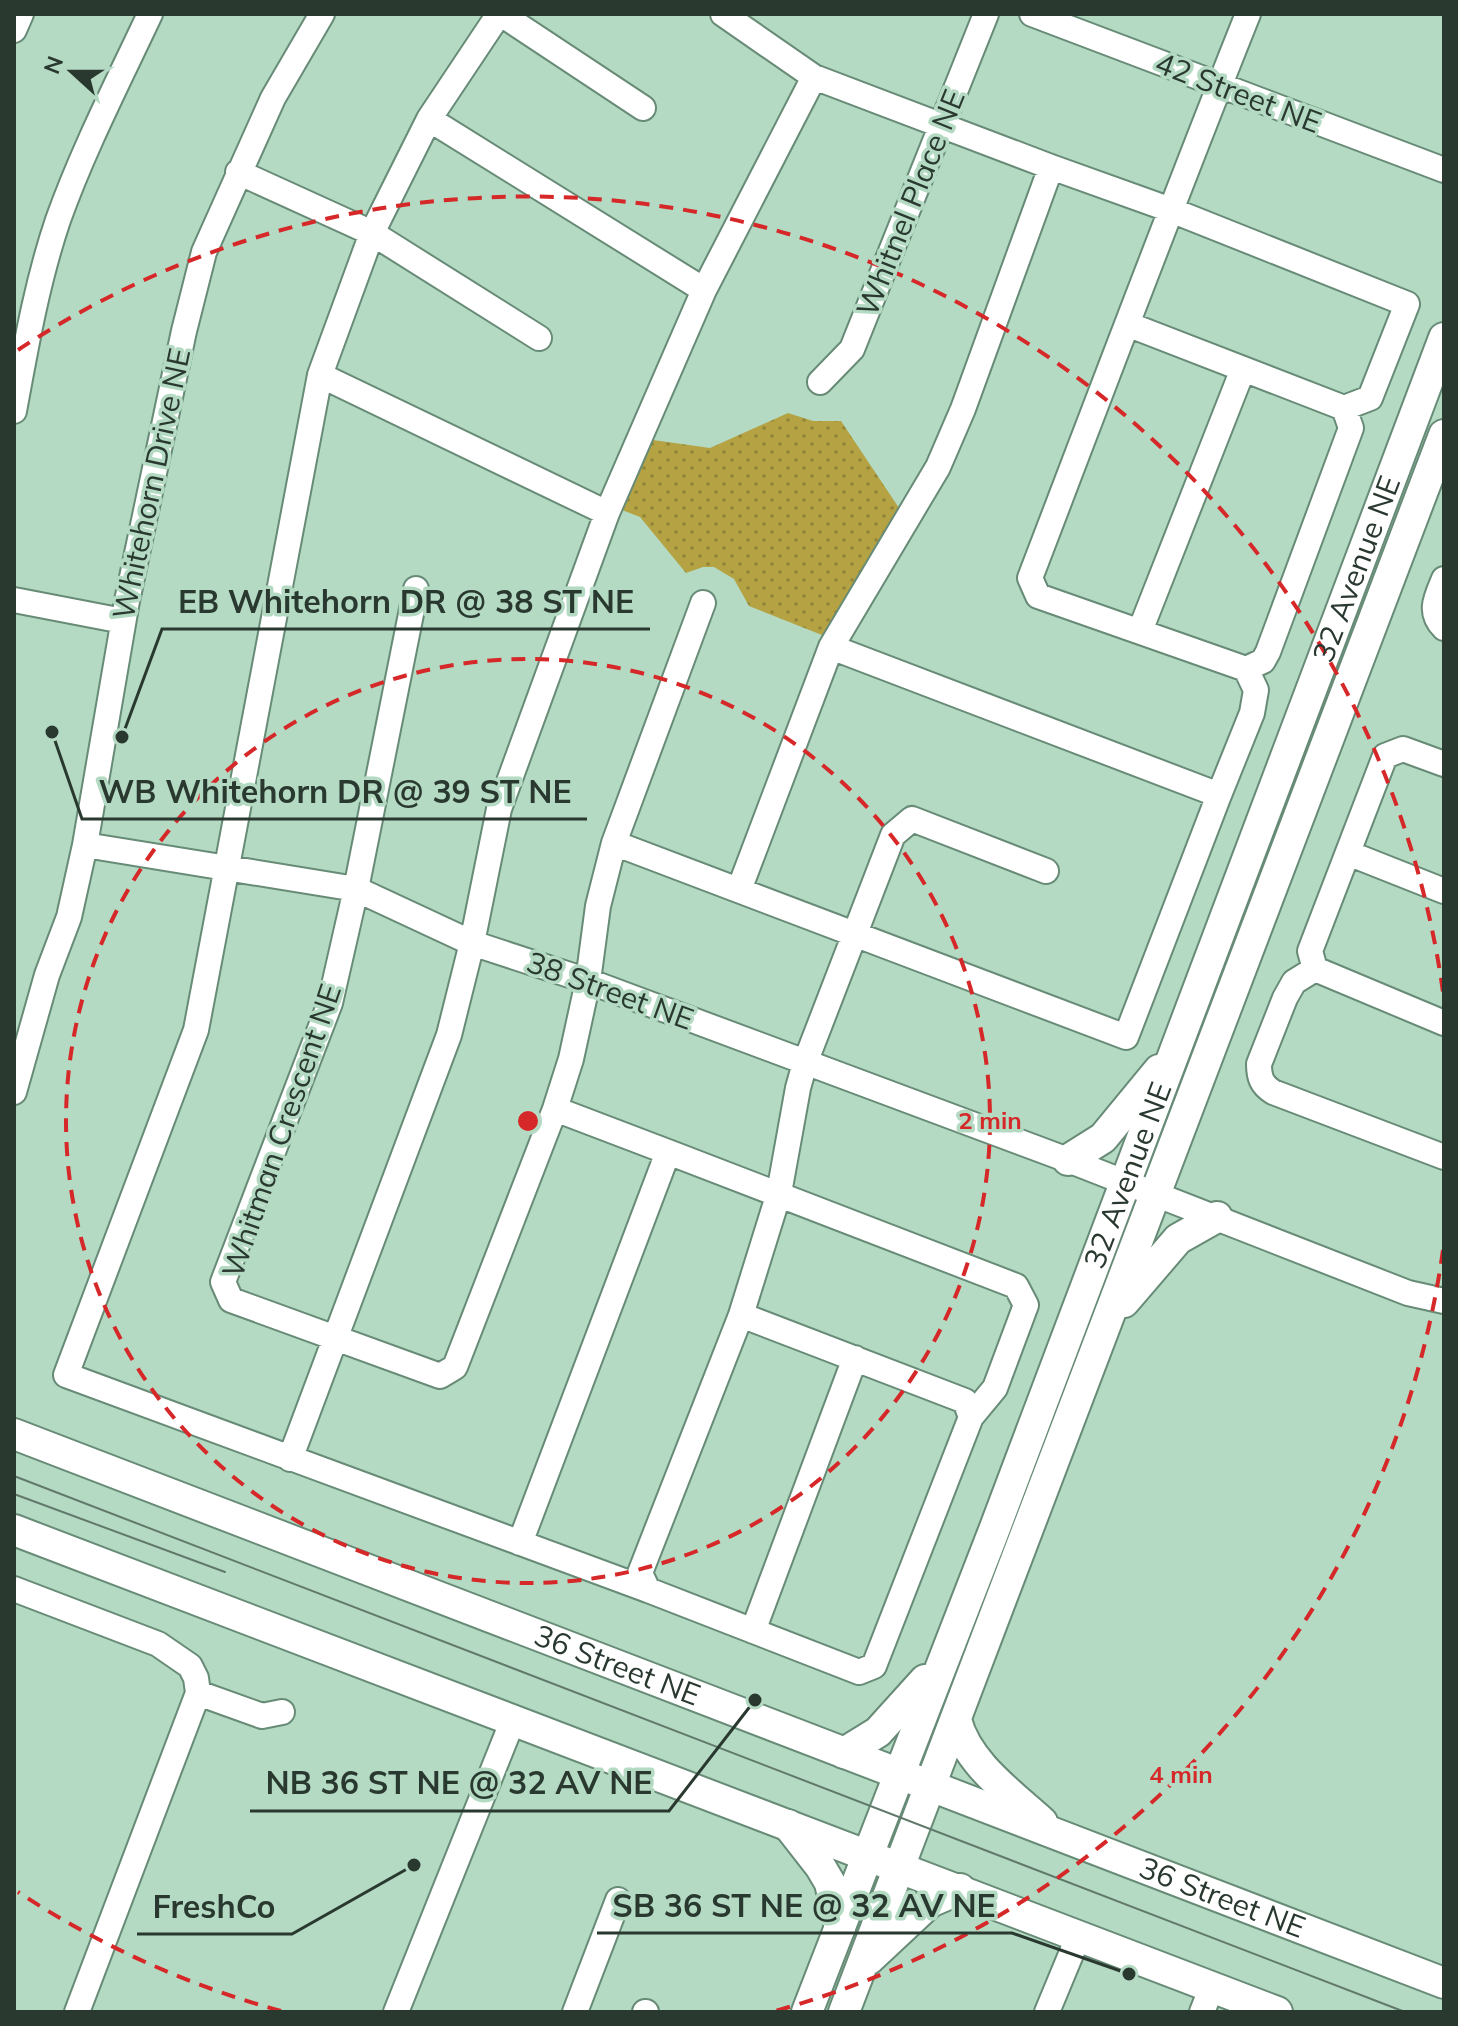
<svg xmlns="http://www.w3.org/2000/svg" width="1458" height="2026" viewBox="0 0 1458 2026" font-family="Mulish,sans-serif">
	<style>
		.park { fill: url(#park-dots) }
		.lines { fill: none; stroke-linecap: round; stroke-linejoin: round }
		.minor-casing { stroke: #678b76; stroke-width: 28 }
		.major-casing { stroke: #678b76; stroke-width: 34 }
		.minor { stroke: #fff; stroke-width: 24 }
		.major { stroke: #fff; stroke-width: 30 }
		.tram { stroke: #61796b; stroke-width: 2 }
		.ring { fill: none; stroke: #d62828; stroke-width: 4; stroke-dasharray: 14 10 }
		.labels { text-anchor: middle; stroke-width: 7; stroke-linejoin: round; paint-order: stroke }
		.street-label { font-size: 30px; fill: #2a3930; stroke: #b4dac3 }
		.centre { fill: #d62828; stroke: #b4dac3; stroke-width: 4 }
		.ring-label { font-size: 24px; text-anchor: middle; font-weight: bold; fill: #d62828; stroke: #b4dac3; stroke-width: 7; stroke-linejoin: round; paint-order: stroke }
		.leader { fill: none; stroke: #2a3930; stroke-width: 3 }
		.callout-dot { fill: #2a3930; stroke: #b4dac3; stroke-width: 3 }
		.callout-label { font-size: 32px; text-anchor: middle; font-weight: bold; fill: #2a3930; stroke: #b4dac3; stroke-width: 7; stroke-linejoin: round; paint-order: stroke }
	</style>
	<defs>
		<pattern id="park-dots" width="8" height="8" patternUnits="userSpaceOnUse" patternTransform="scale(2)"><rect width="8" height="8" fill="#b4a243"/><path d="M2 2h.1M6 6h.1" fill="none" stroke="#938538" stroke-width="1.8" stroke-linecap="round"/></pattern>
	</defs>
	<rect width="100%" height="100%" fill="#b4dac3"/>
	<path class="park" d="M788,413L813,421H841L899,508L827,637L749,606L734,579L714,567H703L686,573L640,517L617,508L653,440L710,448Z"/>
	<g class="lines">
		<defs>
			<path id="minor" d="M499,14L429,119L372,233L320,375L196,1030L66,1375L648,1590
				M501,14L643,108
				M1032,14L1444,170
				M14,30L21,14
				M814,77L1051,167L1171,210L1407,304L1370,398L1344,408
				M429,119L704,290
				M238,172L372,233L539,338
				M1127,324L1344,408L1351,428L1268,652L1263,661L1246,669L1038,596L1030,578C1102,390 1173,201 1248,14
				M320,375L607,513
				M820,382L852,349L986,14
				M14,411C26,346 37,282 58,220C83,150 118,82 150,14
				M1444,579C1436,598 1428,612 1444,628
				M416,589L356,889L330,1003L223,1282L231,1300L440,1376L455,1367L555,1109L571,1059L588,981L598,906L614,843L703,603
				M14,600L123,621
				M1140,631L1243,369
				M1444,764L1403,749L1385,756L1310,951L1315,969L1444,1023
				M1219,795L1252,713L1256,690L1246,669
				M614,843L1126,1037L1219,795L831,647
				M85,845L356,889L472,943L588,981L1068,1160L1408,1293L1444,1301
				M1348,853L1444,891
				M739,890L831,647L938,467L963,409L1051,167
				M1315,969L1294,982L1285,998L1259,1064C1259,1078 1262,1085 1273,1092L1444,1157
				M14,1092L47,975L69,917L85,845L127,601L184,331L204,252L273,98L322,14
				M555,1109L668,1152
				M741,1315L965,1401L971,1417L874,1666L859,1672L648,1590L640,1573Z
				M741,1315L779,1193L798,1088L805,1063L893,835L912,819L1046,871
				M290,1459L449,1035L472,943L499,809L607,513L704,290L814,77L723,14
				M520,1543L668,1152L1016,1286L1026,1305L995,1388L971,1417
				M14,1589L158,1644L190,1666L196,1678L198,1693L77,2012
				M753,1631L855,1358
				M198,1693L262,1716L282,1712
				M396,2012L513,1720
				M575,2012L618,1900
				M645,2012H646
				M1047,2012L1079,1935
				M1202,2012L1212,1987"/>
			<g id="major">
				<path d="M1068,1160L1103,1138L1159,1070"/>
				<path d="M1124,1302L1178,1239L1217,1217"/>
				<path id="s1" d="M14,1434L1444,1983"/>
				<path d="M14,1530L1277,2012"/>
				<path d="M956,1720C967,1763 1010,1793 1042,1822"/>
				<path d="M844,1753L878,1732L925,1680"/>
				<path d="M788,1825L820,1866L830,1883L840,1928"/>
				<path d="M869,1959L930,1902L960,1889"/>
				<path id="s2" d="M807,2012L993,1533L1444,338"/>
				<path d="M844,2012L1444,435"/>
			</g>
		</defs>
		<use href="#minor" class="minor-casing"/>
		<use href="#major" class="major-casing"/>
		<use href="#minor" class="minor"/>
		<use href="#major" class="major"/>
		<path class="tram" d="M14,1476L1405,2012
			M14,1494L225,1572"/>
	</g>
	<g class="ring">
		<circle cx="528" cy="1121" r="462"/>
		<path d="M1443 1250A924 924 0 0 1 775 2011M281 2011A924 924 0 0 1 18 1892M18 350A924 924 0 0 1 1443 992"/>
	</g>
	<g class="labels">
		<g class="street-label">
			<text transform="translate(1238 93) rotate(21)" y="10">42 Street NE</text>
			<text transform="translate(911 203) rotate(-68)" y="10">Whitnel Place NE</text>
			<text transform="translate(152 484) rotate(-78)" y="10">Whitehorn Drive NE</text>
			<text dy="10" stroke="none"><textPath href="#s2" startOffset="1544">32 Avenue NE</textPath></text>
			<text transform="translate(610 991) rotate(20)" y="10">38 Street NE</text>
			<text transform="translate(282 1131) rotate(-71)" y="10">Whitman Crescent NE</text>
			<text dy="10" stroke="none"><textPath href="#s2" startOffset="896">32 Avenue NE</textPath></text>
			<text dy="10" stroke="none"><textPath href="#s1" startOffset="646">36 Street NE</textPath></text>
			<text dy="10" stroke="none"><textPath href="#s1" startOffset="1294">36 Street NE</textPath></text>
		</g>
	</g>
	<circle cx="528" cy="1121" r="12" class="centre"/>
	<g class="ring-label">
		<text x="990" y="1129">2 min</text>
		<text x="1181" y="1783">4 min</text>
	</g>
	<path class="leader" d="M122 737L162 629H650M52 732L82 819H587M755 1700L669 1811H250M1129 1974L1012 1933H597M414 1865L292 1934H137"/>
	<g class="callout-dot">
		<circle cx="122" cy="737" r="8"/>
		<circle cx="52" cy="732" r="8"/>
		<circle cx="755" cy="1700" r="8"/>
		<circle cx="1129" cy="1974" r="8"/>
		<circle cx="414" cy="1865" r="8"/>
	</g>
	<g class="callout-label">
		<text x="406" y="613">EB Whitehorn DR @ 38 ST NE</text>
		<text x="335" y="803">WB Whitehorn DR @ 39 ST NE</text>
		<text x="459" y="1794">NB 36 ST NE @ 32 AV NE</text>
		<text x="804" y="1917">SB 36 ST NE @ 32 AV NE</text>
		<text x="214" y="1918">FreshCo</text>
	</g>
	<rect width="1458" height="2026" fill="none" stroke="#2a3930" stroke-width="32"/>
	<g transform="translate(72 72) rotate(291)" stroke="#b4dac3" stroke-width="6" paint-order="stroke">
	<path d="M0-6L14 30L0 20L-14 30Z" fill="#2a3930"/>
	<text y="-12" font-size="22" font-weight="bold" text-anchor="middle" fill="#2a3930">N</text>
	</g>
</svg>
